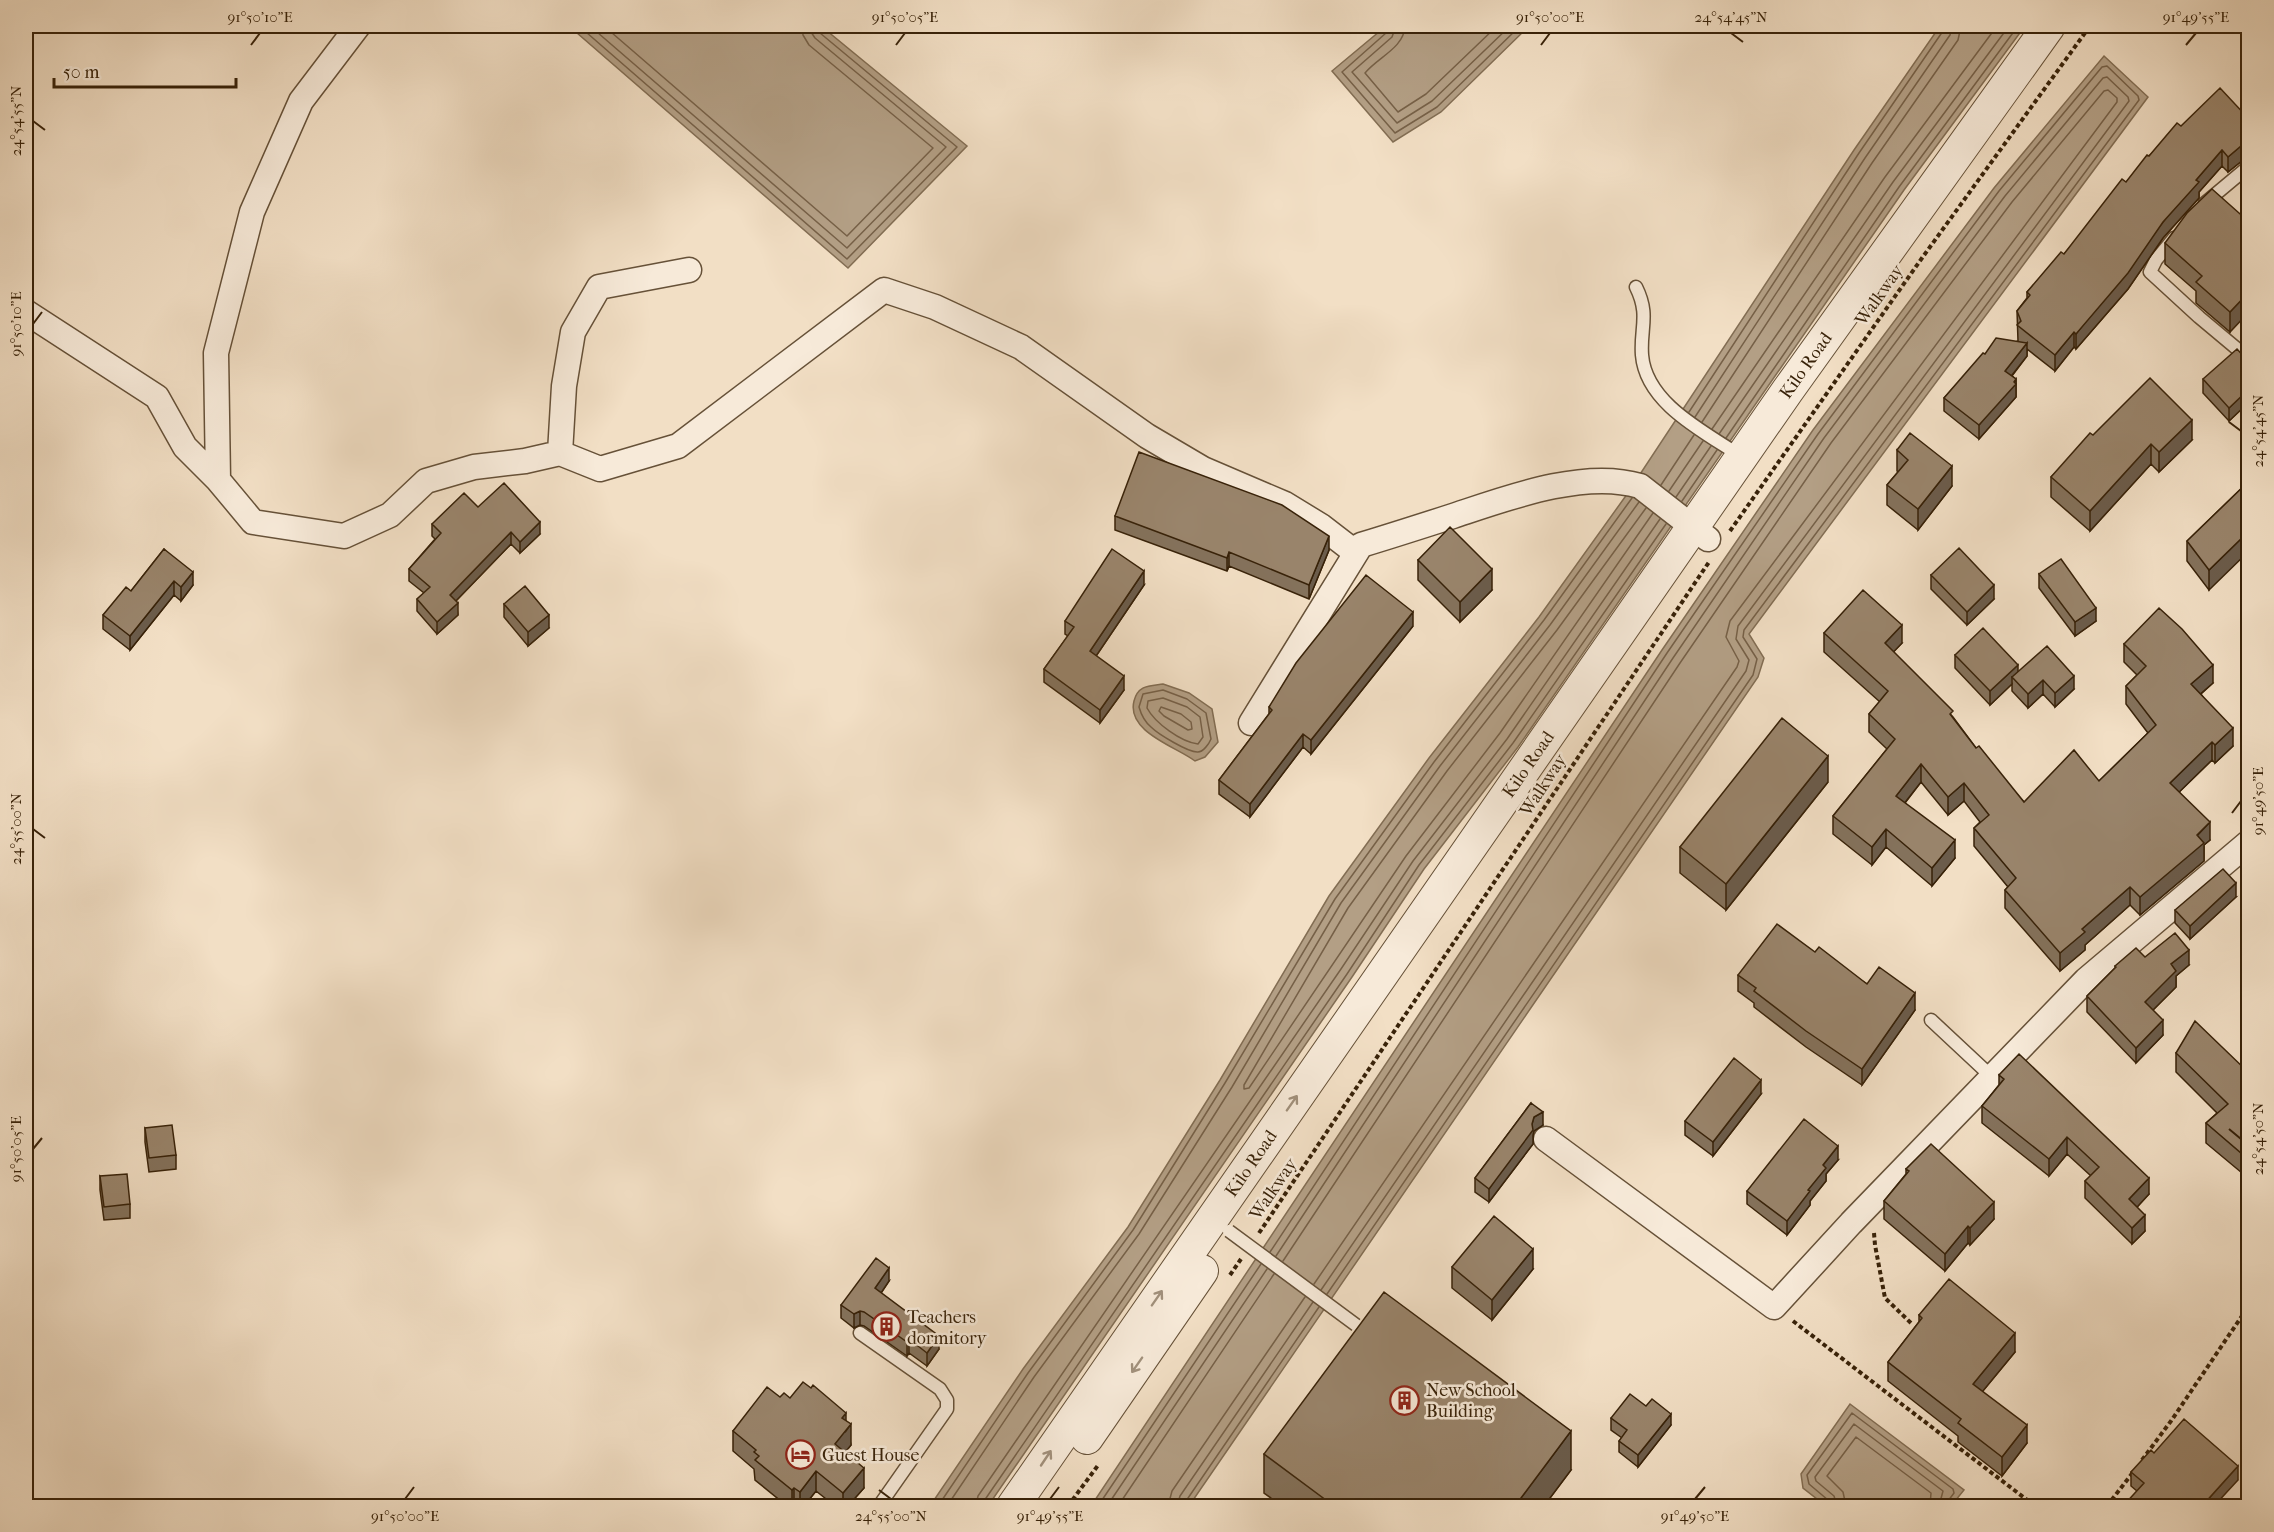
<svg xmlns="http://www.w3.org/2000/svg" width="2274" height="1532" viewBox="0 0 2274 1532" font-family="'IM FELL French Canon',serif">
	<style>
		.water { fill: #b39f85; stroke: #826d53; stroke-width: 1.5 }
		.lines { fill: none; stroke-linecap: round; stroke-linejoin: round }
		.shore { stroke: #766047; stroke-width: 1.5 }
		.service-casing { stroke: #665138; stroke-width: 15 }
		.minor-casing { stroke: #665138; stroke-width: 27 }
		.tertiary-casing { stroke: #665138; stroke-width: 34 }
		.path { stroke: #382209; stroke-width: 4; stroke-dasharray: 4.5 3; stroke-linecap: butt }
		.service { stroke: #f7ead9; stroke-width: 12 }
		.minor { stroke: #f7ead9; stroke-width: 24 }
		.tertiary { stroke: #f7ead9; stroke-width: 32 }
		.service-bridge-casing { stroke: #665138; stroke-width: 15; stroke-linecap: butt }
		.service-bridge { stroke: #f7ead9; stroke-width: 12 }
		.wall { fill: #84725c; stroke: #382209; stroke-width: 1.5 }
		.shaded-wall { fill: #6b5c4b; stroke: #382209; stroke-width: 1.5 }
		.building { fill: #99846b; stroke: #382209; stroke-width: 1.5 }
		.oneway { stroke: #a1907b }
		.ticks { fill: none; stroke: #382209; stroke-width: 2 }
		.labels { text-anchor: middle; stroke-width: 5; stroke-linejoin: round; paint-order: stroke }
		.street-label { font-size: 18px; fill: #382209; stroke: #f7ead9 }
		.poi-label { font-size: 18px; fill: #382209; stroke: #f7ead9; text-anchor: start }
		.neatline { fill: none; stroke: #382209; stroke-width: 2 }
		.ticks-label { font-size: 15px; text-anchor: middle; fill: #382209 }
	</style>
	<rect width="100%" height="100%" fill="#f2dfc5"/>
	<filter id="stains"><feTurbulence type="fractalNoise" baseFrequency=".00333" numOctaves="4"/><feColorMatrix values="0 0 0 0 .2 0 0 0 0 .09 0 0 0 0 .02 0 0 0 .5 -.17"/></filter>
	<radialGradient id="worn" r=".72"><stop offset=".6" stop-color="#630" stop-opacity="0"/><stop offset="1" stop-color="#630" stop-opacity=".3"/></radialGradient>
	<path class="water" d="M569,26H821L967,146L848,268Z
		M1386,26H1529L1441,112L1393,142L1332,71Z
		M1940,26H2025L1904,190L1518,747L1424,869L1352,977L988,1506H930L1023,1369L1128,1227L1220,1080L1329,896L1429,758L1539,617L1625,497L1854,150Z
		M2104,56L2148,97L1749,634L1764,658L1758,677L1189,1506H1091L1662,650L1813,430L1994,188Z
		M1163,684L1189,693L1212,709L1218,742L1205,757L1195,761C1177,747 1126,732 1134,701C1138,685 1149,686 1163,684Z
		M1850,1404L1964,1490L1951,1506H1826L1803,1488L1801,1474Z"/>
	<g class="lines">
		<path class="shore" d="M579,26L847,259L957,147L820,33L818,26
			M590,26L847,248L946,147L815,38L811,32V26
			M604,26L847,236L933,148L809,45L803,35L802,26
			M1389,26L1386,33L1342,72L1395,133L1437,107L1520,26
			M1396,26L1392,37L1352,72L1397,123L1432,101L1510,26
			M1405,26C1404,48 1378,57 1365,73L1398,112L1426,94L1497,26
			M1689,412L1859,153L1943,31L1945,26
			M1695,417L1865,158L1950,35L1952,26
			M1702,422L1872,163L1958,40L1961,26
			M1712,429L1885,177L1997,26
			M1719,434L1893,182L2009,26
			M1726,438L1899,187L2018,26
			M1661,485L1694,435
			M1669,491L1703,441
			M1676,497L1711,446
			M1682,501L1717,450
			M1646,508L1557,630L1447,771L1348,908L1244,1085V1089L1249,1088L1406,856L1500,733L1653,513
			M1163,690L1187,699L1206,713L1211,739C1209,744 1203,752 1198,752C1189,753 1158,734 1151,727C1145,722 1141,714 1139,707L1143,694Z
			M1163,698L1187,707L1200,717L1203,737L1198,744C1181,742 1155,723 1147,708L1148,701Z
			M1161,707L1181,714L1191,722L1192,729L1188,730L1164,716L1159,711Z
			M1270,1252L1667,653L1818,434L1999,191L2102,67L2107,66L2138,96L2139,100L1744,630L1743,637L1757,659L1753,675L1327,1294
			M1276,1256L1673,658L1824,438L2005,196L2103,78L2107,77L2128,97L2129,101L1738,626L1736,639L1749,660L1746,671L1321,1290
			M1283,1261L1680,663L1831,443L2012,202L2104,91L2108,90L2117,98V102L1730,621L1726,637L1739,661L1737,667L1314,1284
			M938,1506L1028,1373L1133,1230L1225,1083L1335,899L1434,762L1544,620L1632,498
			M947,1506L1034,1377L1139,1234L1232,1087L1341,903L1440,766L1550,625L1639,502
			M976,1506L978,1496L1341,969L1413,861L1507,739L1660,519
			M983,1506L984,1501L1347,974L1419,865L1513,743L1666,524
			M1098,1506L1261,1264
			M1107,1506L1267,1269
			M1118,1506L1274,1274
			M1168,1506L1172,1491L1305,1297
			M1177,1506L1180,1496L1313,1302
			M1185,1506L1186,1501L1319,1307
			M1830,1506L1828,1500L1809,1484L1807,1475L1852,1413L1953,1489L1954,1493L1948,1501L1947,1506
			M1837,1506L1834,1496L1816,1481L1815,1477L1854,1424L1943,1491L1939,1506
			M1846,1506L1843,1492L1827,1476L1856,1437L1931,1493L1930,1506"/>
		<defs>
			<path id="service" d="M2205,203L2248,167
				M2174,238L2156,260L2150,272L2199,317L2248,358
				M1636,287C1650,315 1640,328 1642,355C1646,404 1705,432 1742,457
				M1931,1020L1992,1077
				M860,1333L940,1389L947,1400V1409L879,1506"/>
			<path id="minor" d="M358,26L301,101L252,212L216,353L218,480L253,522L344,536L390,515L426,481L474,467L525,461L560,453L564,386L573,332L599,287L689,270
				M26,312L157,397L185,447L218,480
				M560,453L600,469L678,446L884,290L935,307L1021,347L1147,436L1203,469L1285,504L1321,526L1356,553
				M1251,723L1361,545C1391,536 1422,526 1453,516C1507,498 1584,469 1640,486L1708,539
				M1546,1139L1774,1307L1851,1223L2086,980L2248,843"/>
			<g id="tertiary">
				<path d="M1087,1438L1202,1271"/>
				<path id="s1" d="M1013,1506L1788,390L2049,26"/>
			</g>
		</defs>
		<use href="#service" class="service-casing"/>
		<use href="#minor" class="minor-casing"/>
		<use href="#tertiary" class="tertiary-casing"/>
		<path class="path" d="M1730,531L1922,258L2090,26
			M1259,1233L1709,562
			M1874,1233L1875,1245L1885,1298L1913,1325
			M1230,1275L1241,1259
			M1793,1321L2035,1506
			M2142,1460L2171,1421L2248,1307
			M1068,1506L1099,1464
			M2107,1506L2134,1471"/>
		<use href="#service" class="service"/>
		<use href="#minor" class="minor"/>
		<use href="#tertiary" class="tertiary"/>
		<defs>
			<path id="service-bridge" d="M1229,1231L1356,1325"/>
		</defs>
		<use href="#service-bridge" class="service-bridge-casing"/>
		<use href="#service-bridge" class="service-bridge"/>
	</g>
	<path class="wall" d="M2248,118V156L2228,172L2222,166L2199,192V198L2163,238L2128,289L2076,349L2074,347L2055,371L2027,349V356L2012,376L2016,379V397L1979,439L1944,411V398L1985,354L2018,341L2017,311L2027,298V292L2064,254L2149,156L2181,126Z
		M2248,221L2230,332L2196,303V291L2165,264V243Z
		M2248,361V403L2229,421L2203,393V379Z
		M2093,435L2192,440L2159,472L2151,464L2090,531L2051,497V477Z
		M1897,450L1952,486L1918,530L1887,505V485L1898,472L1897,471Z
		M2248,482L2209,590L2187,561V541Z
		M478,507L540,534L520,553L511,544L456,601L458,615L437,634L417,611V599L424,593L409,581V569L435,539L432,536V524Z
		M1115,516L1329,550L1309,599L1229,566L1227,571L1115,530Z
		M164,549L193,585L181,601L174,595L130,650L103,629V615L131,591Z
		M1418,560L1492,590L1460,622L1418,580Z
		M2039,574L2096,621L2075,636L2039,588Z
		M1931,575L1994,599L1967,625L1931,589Z
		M1144,585L1096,656L1124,690L1100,723L1044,682V669L1068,636L1065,634V621Z
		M504,604L549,628L528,646L504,617Z
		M1413,626L1311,754L1303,747L1250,817L1219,794V780L1269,714V707Z
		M1824,633L1902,643L1893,652L1953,717L1976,748L2024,802L2099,781L2148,733L2126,704V686L2137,675L2124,662V644L2213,683L2201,694L2233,746L2215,763L2212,760L2179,792L2210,840L2204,845V861L2140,915L2130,905L2085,945V950L2060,971L2005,908V890L2008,887L1974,846V828L1980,822L1964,801L1948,815L1921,782L1905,803L1955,858L1932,886L1886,847L1872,865L1833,834V816L1887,749L1869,732V714L1880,702L1824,652Z
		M1955,655L2018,672L2074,689L2055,707L2043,694L2028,708L2012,691V684L1990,705L1955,668Z
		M1828,782L1726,910L1680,873V847Z
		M2236,897L2190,939L2175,923V910Z
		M1815,952L1867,984L1915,1010L1862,1085L1806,1047L1754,1007V1003L1738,991V975Z
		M2145,957L2189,965L2176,976V987L2153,1010L2163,1035L2136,1063L2087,1012V996L2115,968V966Z
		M2176,1053L2248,1072V1178L2206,1143V1123L2217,1113L2176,1072Z
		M1999,1075L2149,1194L2137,1207L2145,1231L2132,1244L2085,1198V1181L2091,1176L2067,1154L2049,1176L1982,1123V1106L1999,1085Z
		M1761,1094L1713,1156L1685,1135V1121Z
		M1531,1103L1543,1125L1534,1131L1533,1135V1144L1489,1202L1475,1192V1178Z
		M145,1128L176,1155V1169L149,1172L145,1142Z
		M1838,1160L1826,1174V1181L1810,1201V1205L1787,1235L1747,1204V1191Z
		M1906,1169L1994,1219L1970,1245L1968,1243L1945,1271L1884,1219V1201L1906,1174Z
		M100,1176L130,1204V1218L104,1220L100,1190Z
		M1452,1267L1533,1269L1492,1320L1452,1288Z
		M889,1281L881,1293L939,1349L927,1366L909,1353L907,1356L864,1326L860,1325L854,1328L841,1318V1305Z
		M1919,1315L2015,1352L1982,1392L2027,1443L2002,1476L1958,1442V1436L1888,1381V1362L1919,1322Z
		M780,1397L790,1398L846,1421L851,1445L845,1452L864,1488L848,1506H835L816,1491L804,1506H787L755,1480L754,1469L733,1451V1431Z
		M1646,1406L1671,1425L1638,1467L1619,1452V1441L1622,1438L1611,1430V1418Z
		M2154,1453L2238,1480L2137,1491L2131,1486V1472Z
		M1264,1454L1571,1470L1544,1506H1282L1264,1493Z"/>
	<path class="shaded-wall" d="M2248,140V156L2228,172V157Z
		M2222,150V166L2199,192V198L2163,238L2128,289L2076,349V334L2163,222L2196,180Z
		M2248,293V313L2230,332V312Z
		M2074,332V347L2055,371V355Z
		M2027,343V356L2005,384V371Z
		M2016,379V397L1979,439V425Z
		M2248,390V403L2229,421V408Z
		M2192,420V440L2159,472V452Z
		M2151,444V464L2090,531V511Z
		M1952,466V486L1918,530V509Z
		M540,522V534L520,553V542Z
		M511,532V544L450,607V595Z
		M2248,532V552L2209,590V570Z
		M1329,536V550L1309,599V585Z
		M1229,552V566L1227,571V558Z
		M1492,569V590L1460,622V602Z
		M1144,571V585L1090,665V651Z
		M193,572V585L181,601V587Z
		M174,581V595L130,650V636Z
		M1994,585V599L1967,625V612Z
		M458,603V615L437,634V622Z
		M2096,608V621L2075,636V622Z
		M1413,612V626L1311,754V740Z
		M549,615V628L528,646V632Z
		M1902,625V643L1885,661V643Z
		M2018,665V678L2012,677V684L1990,705V691Z
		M2213,665V683L2191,702V684Z
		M1124,676V690L1100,723V710Z
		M2074,676V689L2055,707V693Z
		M2043,680V694L2028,708V694Z
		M2233,728V746L2215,763V745Z
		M1303,734V747L1250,817V804Z
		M2212,742V760L2170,801V783Z
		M1828,756V782L1726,910V884Z
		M1921,764V782L1896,814V796Z
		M1964,783V801L1948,815V797Z
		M2210,822V840L2204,845V861L2140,915V897Z
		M1886,829V847L1872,865V847Z
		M1955,840V858L1932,886V868Z
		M2236,883V897L2190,939V926Z
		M2130,887V905L2085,945V950L2060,971V953L2082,929Z
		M2189,950V965L2176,976V987L2145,1018V1002L2171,964Z
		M1915,993V1010L1862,1085V1069Z
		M2163,1020V1035L2136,1063V1048Z
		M1761,1080V1094L1713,1156V1142Z
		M1543,1112V1125L1534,1131L1533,1135V1144L1489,1202V1189L1532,1124L1534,1117Z
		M2067,1137V1154L2049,1176V1159Z
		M1838,1146V1160L1826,1174V1181L1810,1201V1205L1787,1235V1221L1823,1165Z
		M2149,1178V1194L2129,1216V1199Z
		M1994,1202V1219L1970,1245V1228Z
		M2145,1215V1231L2132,1244V1228Z
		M1968,1226V1243L1945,1271V1254Z
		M1533,1249V1269L1492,1320V1300Z
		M889,1268V1281L875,1302V1288Z
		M860,1311V1325L854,1328V1314Z
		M2015,1333V1352L1973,1403V1384Z
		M939,1336V1349L927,1366V1353Z
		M909,1339V1353L907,1356V1342Z
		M846,1413V1431L851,1424V1445L835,1465V1444L842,1418Z
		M1671,1414V1425L1638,1467V1455Z
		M2027,1425V1443L2002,1476V1457Z
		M1571,1431V1470L1544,1506H1515Z
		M2238,1466V1480L2214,1506H2202Z
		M864,1468V1488L848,1506H843V1493Z
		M816,1471V1491L804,1506H800V1492Z
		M794,1488V1506H792V1490Z"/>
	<path class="building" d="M2220,88L2248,118V140L2228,157L2222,150L2196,180L2199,182L2163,222L2128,273L2076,334L2074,332L2055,355L2017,325L2021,321L2017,311L2030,295L2027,292L2061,252L2064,254L2122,179L2126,182L2147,155L2149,156L2177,123L2181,126Z
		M2212,189L2248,221L2246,222L2248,224V293L2230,312L2196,282L2202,276L2165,243L2187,213Z
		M1996,338L2027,343L2005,371L2016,379L2014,382L2016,384L1979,425L1944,398L1983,353L1985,354Z
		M2237,349L2248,361V390L2229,408L2203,379Z
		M2150,378L2192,420L2159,452L2151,444L2090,511L2051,477L2090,433L2093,435Z
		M1910,433L1952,466L1918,509L1887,485L1908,460L1897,450Z
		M1139,452L1282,505L1329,536L1309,585L1229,552L1227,558L1115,516Z
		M2248,482V532L2209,570L2187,541Z
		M504,483L540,522L520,542L511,532L450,595L458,603L437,622L417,599L430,587L409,569L441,533L432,524L464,493L478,507Z
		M1450,527L1492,569L1460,602L1418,560Z
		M1959,548L1994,585L1967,612L1931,575Z
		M164,549L193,572L181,587L174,581L130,636L103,615L126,587L131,591Z
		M1112,549L1144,571L1090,651L1124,676L1100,710L1044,669L1074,627L1065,621Z
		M2061,559L2096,608L2075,622L2039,574Z
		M1366,575L1413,612L1311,740L1303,734L1250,804L1219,780L1272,710L1269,707L1296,663Z
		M525,586L549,615L528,632L504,604Z
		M1863,590L1902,625L1885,643L1953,711L1950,714L1976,748L1979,746L2024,802L2074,750L2099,781L2156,725L2126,686L2146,666L2124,644L2159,608L2182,629L2213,665L2191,684L2233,728L2215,745L2212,742L2170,783L2210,822L2197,835L2204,843L2140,897L2130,887L2082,929L2085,932L2060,953L2005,890L2016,878L1974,828L1989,815L1964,783L1948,797L1921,764L1896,796L1955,840L1932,868L1886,829L1872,847L1833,816L1895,739L1869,714L1888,691L1824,633Z
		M1983,628L2018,665L1990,691L1955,655Z
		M2047,646L2074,676L2055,693L2043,680L2028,694L2012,677Z
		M1782,718L1828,756L1726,884L1680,847Z
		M2223,869L2236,883L2190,926L2175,910Z
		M1777,924L1815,952L1819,947L1867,984L1879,967L1915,993L1862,1069L1806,1031L1754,991L1756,988L1738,975Z
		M2175,933L2189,950L2171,964L2176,971L2145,1002L2163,1020L2136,1048L2087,996L2116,967L2115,966L2136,948L2145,957Z
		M2195,1021L2248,1072V1159L2206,1123L2228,1104L2176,1053Z
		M2019,1054L2149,1178L2129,1199L2145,1215L2132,1228L2085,1181L2099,1167L2067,1137L2049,1159L1982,1106L2004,1079L1999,1075Z
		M1734,1058L1761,1080L1713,1142L1685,1121Z
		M1531,1103L1543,1112L1534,1117L1532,1124L1533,1130L1489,1189L1475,1178Z
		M1804,1119L1838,1146L1823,1165L1826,1168L1808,1190L1810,1191L1787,1221L1747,1191Z
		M172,1125L176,1155L149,1158L145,1128Z
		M1931,1144L1994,1202L1970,1228L1968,1226L1945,1254L1884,1201L1909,1171L1906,1169Z
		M127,1174L130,1204L104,1207L100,1176Z
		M1494,1216L1533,1249L1492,1300L1452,1267Z
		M876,1258L889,1268L875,1288L939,1336L927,1353L909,1339L907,1342L864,1312L860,1311L854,1314L841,1305Z
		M1949,1279L2015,1333L1973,1384L2027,1425L2002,1457L1958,1423L1961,1419L1888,1362L1922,1318L1919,1315Z
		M1384,1292L1571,1431L1515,1506H1334L1264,1454Z
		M803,1382L811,1388L813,1385L846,1413L842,1418L851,1424L835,1444L864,1468L843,1493L816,1471L800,1492L794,1488L792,1490L755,1460L759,1456L754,1452L756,1450L733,1431L767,1387L780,1397L784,1393L790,1398Z
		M1630,1394L1646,1406L1652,1399L1671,1414L1638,1455L1619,1441L1627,1430L1611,1418Z
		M2184,1419L2238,1466L2202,1506H2123L2144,1483L2131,1472L2151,1450L2154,1453Z"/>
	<defs><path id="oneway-shaft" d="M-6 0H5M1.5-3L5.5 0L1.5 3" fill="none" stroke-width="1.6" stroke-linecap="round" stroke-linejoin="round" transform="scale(1.5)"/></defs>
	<g class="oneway">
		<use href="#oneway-shaft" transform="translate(1292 1103) rotate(-55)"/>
		<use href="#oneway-shaft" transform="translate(1157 1298) rotate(-55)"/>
		<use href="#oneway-shaft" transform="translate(1137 1365) rotate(125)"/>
		<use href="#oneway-shaft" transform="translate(1046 1458) rotate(-56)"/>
	</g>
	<path class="ticks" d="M1731,33L1743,42M251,45L260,33M896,45L905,33M1541,45L1550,33M2186,45L2196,33M33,121L45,130M33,324L42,312M2229,422L2241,431M2232,813L2241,801M33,829L45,838M2229,1129L2241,1139M33,1149L42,1138M879,1490L891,1499M405,1499L414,1487M1050,1499L1059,1487M1695,1499L1705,1487"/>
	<defs>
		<symbol id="building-ring" viewBox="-11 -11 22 22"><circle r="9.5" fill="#f7ead9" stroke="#8f2418" stroke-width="1.5"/><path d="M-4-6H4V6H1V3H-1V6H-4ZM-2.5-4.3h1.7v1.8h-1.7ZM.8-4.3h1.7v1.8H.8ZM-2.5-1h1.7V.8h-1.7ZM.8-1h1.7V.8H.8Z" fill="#8f2418"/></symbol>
		<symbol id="hotel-ring" viewBox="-11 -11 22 22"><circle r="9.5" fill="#f7ead9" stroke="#8f2418" stroke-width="1.5"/><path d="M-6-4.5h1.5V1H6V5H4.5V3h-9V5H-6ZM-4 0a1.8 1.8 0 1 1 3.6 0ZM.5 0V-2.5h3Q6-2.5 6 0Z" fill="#8f2418"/></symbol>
	</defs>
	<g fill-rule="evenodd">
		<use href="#building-ring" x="870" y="1310" width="33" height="33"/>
		<use href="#building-ring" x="1388" y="1384" width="33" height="33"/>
		<use href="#hotel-ring" x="784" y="1438" width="33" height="33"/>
	</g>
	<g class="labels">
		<g class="street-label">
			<text transform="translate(1879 295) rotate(-55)" y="6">Walkway</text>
			<text dy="6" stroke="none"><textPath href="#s1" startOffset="1389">Kilo Road</textPath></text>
			<text dy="6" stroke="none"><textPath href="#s1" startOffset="903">Kilo Road</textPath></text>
			<text transform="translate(1543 785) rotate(-57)" y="6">Walkway</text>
			<text dy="6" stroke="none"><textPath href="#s1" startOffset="417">Kilo Road</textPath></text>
			<text transform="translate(1273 1189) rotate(-56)" y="6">Walkway</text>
		</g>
		<g class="poi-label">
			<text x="907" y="1323">Teachers<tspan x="907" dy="21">dormitory</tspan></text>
			<text x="1426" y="1396">New School<tspan x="1426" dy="21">Building</tspan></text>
			<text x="822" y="1461">Guest House</text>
		</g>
	</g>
	<rect width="2274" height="1532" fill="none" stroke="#f2dfc5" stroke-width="66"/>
	<path d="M54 78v9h182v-9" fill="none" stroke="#382209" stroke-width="3"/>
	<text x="63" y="78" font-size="18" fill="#382209" stroke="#f7ead9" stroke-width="4.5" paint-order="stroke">50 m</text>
	<rect x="33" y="33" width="2208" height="1466" class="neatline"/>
	<g class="ticks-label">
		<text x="260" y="22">91°50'10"E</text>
		<text x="905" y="22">91°50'05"E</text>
		<text x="1550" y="22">91°50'00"E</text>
		<text x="1731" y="22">24°54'45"N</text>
		<text x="2196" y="22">91°49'55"E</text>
		<text transform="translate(16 121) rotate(-90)" y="5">24°54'55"N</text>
		<text transform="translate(16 324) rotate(-90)" y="5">91°50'10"E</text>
		<text transform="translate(2258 431) rotate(-90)" y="5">24°54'45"N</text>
		<text transform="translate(2258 801) rotate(-90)" y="5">91°49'50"E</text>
		<text transform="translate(16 829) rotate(-90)" y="5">24°55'00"N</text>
		<text transform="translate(2258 1139) rotate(-90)" y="5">24°54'50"N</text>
		<text transform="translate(16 1149) rotate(-90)" y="5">91°50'05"E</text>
		<text x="405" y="1521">91°50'00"E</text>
		<text x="891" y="1521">24°55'00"N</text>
		<text x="1050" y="1521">91°49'55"E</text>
		<text x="1695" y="1521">91°49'50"E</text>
	</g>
	<rect width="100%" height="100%" filter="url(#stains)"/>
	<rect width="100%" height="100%" fill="url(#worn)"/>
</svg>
